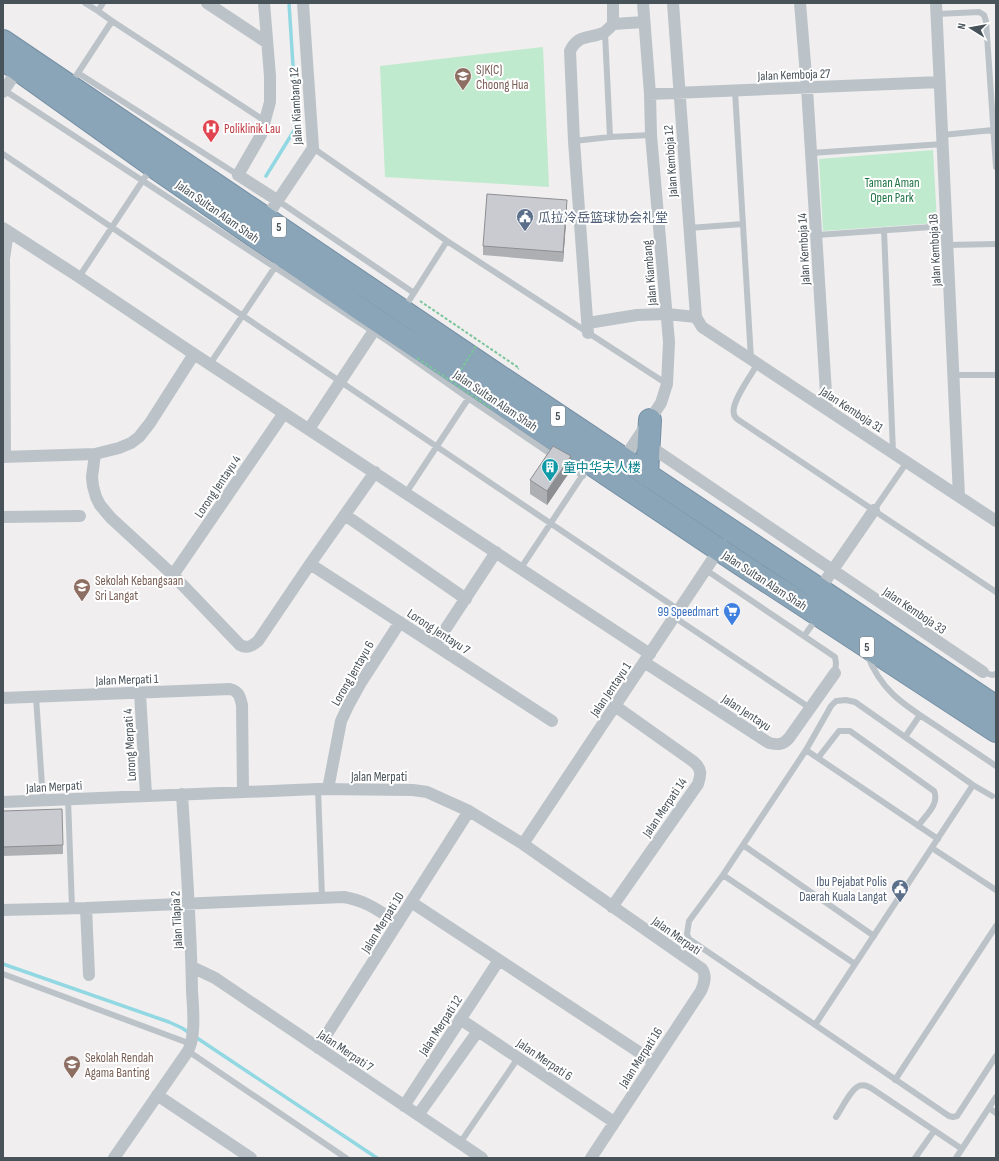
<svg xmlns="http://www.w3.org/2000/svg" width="999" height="1161" viewBox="0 0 999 1161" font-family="'Sofia Sans Condensed','Noto Sans SC',sans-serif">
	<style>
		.green { fill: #c0eacd }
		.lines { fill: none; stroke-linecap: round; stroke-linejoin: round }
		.stream { stroke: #91d8e3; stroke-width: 3.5 }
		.highway-casing { stroke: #758fa4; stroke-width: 24 }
		.path { stroke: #7bc59b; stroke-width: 2; stroke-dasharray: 3 2; stroke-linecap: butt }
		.lane { stroke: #bbc3c9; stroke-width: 6 }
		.street { stroke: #bbc3c9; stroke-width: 12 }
		.highway { stroke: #8aa4b8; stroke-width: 22 }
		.path-bridge { stroke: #7bc59b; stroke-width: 2; stroke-dasharray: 3 2; stroke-linecap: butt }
		.wall { fill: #adafb3 }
		.shaded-wall { fill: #8d8e92 }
		.building { fill: #c9cbd0; stroke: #8d8e92 }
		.labels { text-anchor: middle; stroke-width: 4; stroke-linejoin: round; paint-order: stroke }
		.shield { fill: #fff; stroke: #7f868b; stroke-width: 1 }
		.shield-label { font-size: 12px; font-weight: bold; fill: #485259 }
		.education-label { font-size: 13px; fill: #785e54; stroke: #fff; text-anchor: start }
		.street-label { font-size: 13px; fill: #485259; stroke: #fff }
		.health-label { font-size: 13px; fill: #be3a42; stroke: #fff; text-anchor: start }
		.park-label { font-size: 13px; fill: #1f7444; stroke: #fff }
		.service-label { font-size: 13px; fill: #4e5e75; stroke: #fff; text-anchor: start }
		.culture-label { font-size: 13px; fill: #0d838f; stroke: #fff; text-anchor: start }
		.shop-label { font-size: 13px; fill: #366cbe; stroke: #fff; text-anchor: end }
	</style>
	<rect width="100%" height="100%" fill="#f0eeee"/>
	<path class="green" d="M543,47L549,187L385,177L380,66Z
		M933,150L937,223L823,231L819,159Z"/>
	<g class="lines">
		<path class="stream" d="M266,176L295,129L296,113L289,3
			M3,964L169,1022L182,1028L377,1158"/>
		<defs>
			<path id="highway" d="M3,41L493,372L996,707
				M3,59L153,166L366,313L739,563L996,731
				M647,475L650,420"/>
		</defs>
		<use href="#highway" class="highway-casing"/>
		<path class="path" d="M420,301L519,368L518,369"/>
		<path class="lane" d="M85,3L98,11
			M937,14L979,12L984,15L986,21L996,167
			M112,21L265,121
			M605,33L610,137L651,135
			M78,73L238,175
			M76,76L112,21L98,11L103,3
			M4,90L389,342L468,398L555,457
			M735,91L751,359
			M942,135L993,130
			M574,141L610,137
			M313,148L447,241L667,384
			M811,153L943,144
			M3,154L679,610
			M277,200L414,293
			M689,228L743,224
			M884,230L893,452
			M817,235L946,226
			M947,245L996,244
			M79,277L151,168
			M405,307L447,241
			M758,363C752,374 730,403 734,414C734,416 736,418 737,419L996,592
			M210,364L277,264
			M953,375H996
			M564,463L583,476
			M406,493L470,396
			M874,510L907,462
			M521,568L584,473
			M706,570L835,657L836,663L835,673
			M674,617L810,708
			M804,636L817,618
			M867,654C881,692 906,706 938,727C957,740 977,753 996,766
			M983,672L992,675L996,674
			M36,697L43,800
			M920,715L905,737L855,702L846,700L836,701L831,706L806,750L723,875L689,921L687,934L689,939L949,1116L953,1117L957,1116L996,1056
			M905,737L973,785L992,796
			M806,750L938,839
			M818,758L839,731H850L934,791C940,804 925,816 918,826
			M318,789L322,897
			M68,799L72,908
			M743,845L874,936
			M932,848L996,890
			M723,875L855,964
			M3,974L191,1044
			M815,1025L973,785
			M188,1051L346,1158
			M895,1080L996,926
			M989,1108L996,1113
			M836,1117C841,1110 851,1089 859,1086C863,1084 867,1086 871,1088L962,1149
			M460,1143L518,1058
			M915,1158L934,1131
			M956,1158L996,1097"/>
		<path class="street" d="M207,3L266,42
			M264,3L270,76V102L261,135L238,175L277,200
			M613,3V24
			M673,3L696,317
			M800,3L807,88L827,409
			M936,3L959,496
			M3,92L20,66
			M650,94L940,82
			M266,218L313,148L303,3
			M3,228L79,277L194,354L650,654
			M696,317L702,327L996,521
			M588,323L637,315L667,314L696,317
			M588,333L574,141L570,51C578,34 589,39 603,33C607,31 610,27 613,24L644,22
			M309,429L373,332
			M648,445L983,672
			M95,454L92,477L93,486L96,497L100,505L111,518L173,575L240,645C247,649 252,646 258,641L310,564L375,472
			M3,457L95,454L119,448L131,443L139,437L150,423L194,354
			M5,457L4,259L8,231
			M621,463L661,403L667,384L669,342L651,135L650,94L643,3
			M345,515L466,599
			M3,517L80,516
			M310,564L552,721
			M173,575L284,413
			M819,590L874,510
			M435,645L496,552
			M644,662L769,743C778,745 783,745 789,738L835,673
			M140,693L146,795
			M3,698L230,689C239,691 240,697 242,705L243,791
			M328,789L341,721L349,704L360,684L400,622
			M3,802L318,789L413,790L427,792L469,811L523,844L702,969C707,976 704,984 701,991L591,1158
			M523,844L722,545
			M411,902L654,1062
			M612,907L698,784C701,775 702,769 694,762L615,706
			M86,908L89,975
			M3,910L86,908L344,897C367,901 379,911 398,923
			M192,967L215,978L482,1158
			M460,1019L614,1122
			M318,1048L469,811
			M157,1095L251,1158
			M404,1106L499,960
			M418,1115L478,1031
			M114,1158L188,1051C196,1036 193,1008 192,991C191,925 186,859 182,794"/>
		<use href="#highway" class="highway"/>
		<path class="path-bridge" d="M476,346L455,379L494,405
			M417,358L492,409"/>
	</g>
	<path class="wall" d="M567,209L563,262L483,255V246Z
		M571,470L547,505L530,494V480Z
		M3,811L63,845V854L3,856Z"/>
	<path class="shaded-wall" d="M567,200V209L563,262V252Z
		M571,456V470L547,505V491Z"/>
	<path class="building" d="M487,194L567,200L563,252L483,246Z
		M553,446L571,456L547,491L530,480Z
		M62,809L63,845L3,847V811Z"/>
	<defs>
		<symbol id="school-pin" viewBox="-11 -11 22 30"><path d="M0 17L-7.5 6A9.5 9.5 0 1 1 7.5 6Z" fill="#8d6e63" stroke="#fff"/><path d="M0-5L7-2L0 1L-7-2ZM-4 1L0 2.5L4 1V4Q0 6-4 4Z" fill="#fff"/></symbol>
		<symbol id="hospital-pin" viewBox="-11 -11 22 30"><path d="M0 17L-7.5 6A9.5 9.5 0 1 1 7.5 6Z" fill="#e0444e" stroke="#fff"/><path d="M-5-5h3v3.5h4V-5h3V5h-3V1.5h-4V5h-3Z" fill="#fff"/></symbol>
		<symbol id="civic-pin" viewBox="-11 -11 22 30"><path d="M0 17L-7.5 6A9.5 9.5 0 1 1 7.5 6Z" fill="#5c6f8a" stroke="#fff"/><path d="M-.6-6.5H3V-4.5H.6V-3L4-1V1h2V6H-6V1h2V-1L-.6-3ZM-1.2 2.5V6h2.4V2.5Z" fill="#fff"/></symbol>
		<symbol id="building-pin" viewBox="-11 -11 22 30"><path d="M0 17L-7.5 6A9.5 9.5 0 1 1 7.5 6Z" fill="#0f9aa8" stroke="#fff"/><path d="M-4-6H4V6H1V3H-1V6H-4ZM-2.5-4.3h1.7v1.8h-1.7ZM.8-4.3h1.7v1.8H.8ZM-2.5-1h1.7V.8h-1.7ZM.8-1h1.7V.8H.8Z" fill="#fff"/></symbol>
		<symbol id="supermarket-pin" viewBox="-11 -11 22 30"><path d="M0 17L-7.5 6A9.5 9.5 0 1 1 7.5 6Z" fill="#3f7fe0" stroke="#fff"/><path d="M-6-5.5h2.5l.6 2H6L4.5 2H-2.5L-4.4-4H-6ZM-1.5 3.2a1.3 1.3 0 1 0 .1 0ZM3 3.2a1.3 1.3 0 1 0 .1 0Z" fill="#fff"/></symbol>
	</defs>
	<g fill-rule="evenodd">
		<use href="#school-pin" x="453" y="66" width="20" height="27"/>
		<use href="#hospital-pin" x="201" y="118" width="20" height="27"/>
		<use href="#civic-pin" x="515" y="207" width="20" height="27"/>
		<use href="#building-pin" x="540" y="457" width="20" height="27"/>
		<use href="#school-pin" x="72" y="577" width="20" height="27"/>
		<use href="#supermarket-pin" x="722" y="601" width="20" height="27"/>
		<use href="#civic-pin" x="890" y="878" width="20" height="27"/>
		<use href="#school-pin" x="62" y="1054" width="20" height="27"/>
	</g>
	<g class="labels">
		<g class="shield">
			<rect x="272" y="217" width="14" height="20" rx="3"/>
			<rect x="551" y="406" width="14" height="20" rx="3"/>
			<rect x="860" y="637" width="14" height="20" rx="3"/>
		</g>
		<g class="shield-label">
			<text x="279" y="231">5</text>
			<text x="558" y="420">5</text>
			<text x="867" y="651">5</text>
		</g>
		<g class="education-label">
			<text x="476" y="74">SJK(C)<tspan x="476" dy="15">Choong Hua</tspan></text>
			<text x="95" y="585">Sekolah Kebangsaan<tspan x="95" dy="15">Sri Langat</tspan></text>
			<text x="85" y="1062">Sekolah Rendah<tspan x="85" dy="15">Agama Banting</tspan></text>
		</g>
		<g class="street-label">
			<text transform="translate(794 74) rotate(-2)" y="5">Jalan Kemboja 27</text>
			<text transform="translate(295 106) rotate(-93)" y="5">Jalan Kiambang 12</text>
			<text transform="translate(670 161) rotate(-94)" y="5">Jalan Kemboja 12</text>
			<text transform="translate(218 211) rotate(35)" y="5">Jalan Sultan Alam Shah</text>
			<text transform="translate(803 249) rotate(-93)" y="5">Jalan Kemboja 14</text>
			<text transform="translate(934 250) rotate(-93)" y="5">Jalan Kemboja 18</text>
			<text transform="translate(649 273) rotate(-95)" y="5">Jalan Kiambang</text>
			<text transform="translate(496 400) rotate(34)" y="5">Jalan Sultan Alam Shah</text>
			<text transform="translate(852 409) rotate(33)" y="5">Jalan Kemboja 31</text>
			<text transform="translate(217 486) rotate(-56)" y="5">Lorong Jentayu 4</text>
			<text transform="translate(765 580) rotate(33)" y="5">Jalan Sultan Alam Shah</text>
			<text transform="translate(915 610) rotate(34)" y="5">Jalan Kemboja 33</text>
			<text transform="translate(439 631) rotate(33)" y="5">Lorong Jentayu 7</text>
			<text transform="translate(352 673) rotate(-60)" y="5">Lorong Jentayu 6</text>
			<text transform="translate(127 679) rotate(-2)" y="5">Jalan Merpati 1</text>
			<text transform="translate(610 689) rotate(-56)" y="5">Jalan Jentayu 1</text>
			<text transform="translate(747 712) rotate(33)" y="5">Jalan Jentayu</text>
			<text transform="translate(129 745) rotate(-93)" y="5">Lorong Merpati 4</text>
			<text x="379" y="781">Jalan Merpati</text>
			<text transform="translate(54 786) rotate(-3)" y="5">Jalan Merpati</text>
			<text transform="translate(664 807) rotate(-56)" y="5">Jalan Merpati 14</text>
			<text transform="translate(176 920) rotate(-93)" y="5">Jalan Tilapia 2</text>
			<text transform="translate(382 922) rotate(-58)" y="5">Jalan Merpati 10</text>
			<text transform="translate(677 935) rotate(35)" y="5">Jalan Merpati</text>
			<text transform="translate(440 1025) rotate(-57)" y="5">Jalan Merpati 12</text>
			<text transform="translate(346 1050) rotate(34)" y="5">Jalan Merpati 7</text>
			<text transform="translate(640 1057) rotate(-57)" y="5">Jalan Merpati 16</text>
			<text transform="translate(545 1059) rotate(34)" y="5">Jalan Merpati 6</text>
		</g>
		<g class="health-label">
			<text x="224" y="133">Poliklinik Lau</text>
		</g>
		<g class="park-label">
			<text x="892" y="187">Taman Aman<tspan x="892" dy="15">Open Park</tspan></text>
		</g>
		<g class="service-label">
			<text x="538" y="222">瓜拉冷岳篮球协会礼堂</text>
			<text x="887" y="886" text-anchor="end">Ibu Pejabat Polis<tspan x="887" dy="15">Daerah Kuala Langat</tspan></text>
		</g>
		<g class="culture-label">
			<text x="563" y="472">童中华夫人楼</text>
		</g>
		<g class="shop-label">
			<text x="719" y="616">99 Speedmart</text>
		</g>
	</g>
	<rect width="999" height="1161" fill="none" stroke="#485259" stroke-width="8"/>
	<g transform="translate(971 28) rotate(281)" stroke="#ffffff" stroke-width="3" paint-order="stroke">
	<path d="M0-3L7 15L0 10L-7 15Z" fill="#485259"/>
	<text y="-6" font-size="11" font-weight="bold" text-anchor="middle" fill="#485259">N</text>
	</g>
</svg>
